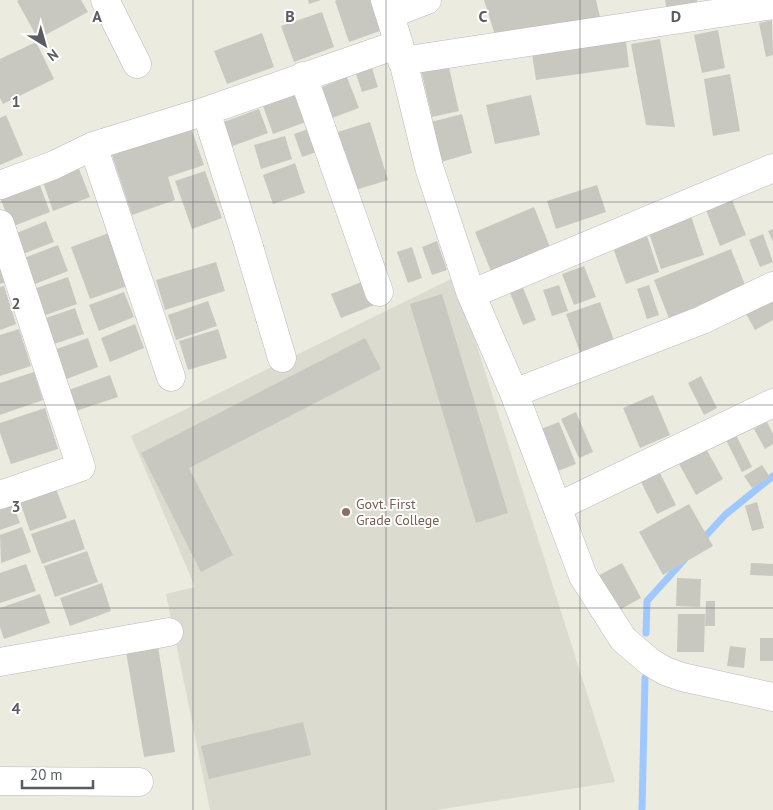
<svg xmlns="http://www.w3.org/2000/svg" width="773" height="810" viewBox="0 0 773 810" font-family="'PT Sans',sans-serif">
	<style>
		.education { fill: #dcdbcf }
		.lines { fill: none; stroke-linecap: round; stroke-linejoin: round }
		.stream { stroke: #9ec8ff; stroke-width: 7 }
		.building { fill: #c9c8c0 }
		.street-casing { stroke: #b8bac0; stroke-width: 29 }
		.street { stroke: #fff; stroke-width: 28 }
		.grid { fill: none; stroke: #595c62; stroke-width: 1; stroke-opacity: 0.55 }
		.education-dot { fill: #8d6e63; stroke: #fff; stroke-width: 2 }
		.labels { text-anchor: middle; stroke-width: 4; stroke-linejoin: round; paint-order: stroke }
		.education-label { font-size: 14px; fill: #785e54; stroke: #fff; text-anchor: start }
		.grid-label { font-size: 16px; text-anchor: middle; font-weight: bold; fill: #595c62; stroke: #fff; stroke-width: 4; stroke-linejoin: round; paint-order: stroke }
	</style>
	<rect width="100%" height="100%" fill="#ecebe0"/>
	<path class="education" d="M455,277L615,782L436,810H210L166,594L195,587L131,436Z"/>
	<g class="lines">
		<path class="stream" d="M701,541L725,515L773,476
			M646,633L647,601L684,560
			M642,810L645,678"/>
	</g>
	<path class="building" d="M19,0H81L88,12L38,39L17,1Z
		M308,0H321L309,4Z
		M337,0H370L380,31L349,42L335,1Z
		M484,0H596L601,21L495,35Z
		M665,0H697L698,5L667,11Z
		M322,12L334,47L294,62L281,26Z
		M772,20L773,55L766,57L759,23Z
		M718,30L725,68L702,73L694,35Z
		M262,33L274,67L227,84L214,51Z
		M660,39L675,127L646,125L631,44Z
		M626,41L629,67L536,80L532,54Z
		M36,42L54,79L3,104L0,98V59Z
		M448,63L459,111L432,117L421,70Z
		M371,65L378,87L362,92L355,71Z
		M730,74L740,131L713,136L704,79Z
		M347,77L359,108L324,121L312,91Z
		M301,92L311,120L273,134L263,106Z
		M531,95L540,135L495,144L486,105Z
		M259,109L268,133L230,147L221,123Z
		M462,114L472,153L441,162L431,122Z
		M6,115L23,155L0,165V118Z
		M370,122L388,180L346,193L328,135Z
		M314,127L322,150L302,157L294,134Z
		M191,128L204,165L168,177L175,200L132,215L112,155Z
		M285,136L292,159L261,169L254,145Z
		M295,163L305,193L273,204L263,175Z
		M79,169L90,197L53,211L43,182Z
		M205,171L222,218L192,229L175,181Z
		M38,180L50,212L11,227L0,197Z
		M597,185L606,212L556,229L547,201Z
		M732,200L746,235L720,246L706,210Z
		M534,207L550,247L491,271L475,232Z
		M691,216L704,255L661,269L648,230Z
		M46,221L54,242L15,257L7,237Z
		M773,229V242L768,231Z
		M109,233L127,286L90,299L71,247Z
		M646,233L659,272L626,284L612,245Z
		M763,234L773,262L760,267L749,240Z
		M437,241L447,270L432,275L422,247Z
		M58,245L68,271L30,286L19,260Z
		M412,247L422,278L408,283L397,252Z
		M731,249L747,290L670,321L654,280Z
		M216,262L225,291L165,310L156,280Z
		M0,265L6,282L0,284Z
		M584,266L596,297L574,305L562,274Z
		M68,277L77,304L37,318L28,291Z
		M364,281L374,305L341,318L331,294Z
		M522,285L536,320L523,325L509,290Z
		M559,285L568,311L552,316L543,290Z
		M649,285L659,315L647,319L637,289Z
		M4,286L16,324L0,330V287Z
		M124,292L134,317L99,331L89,305Z
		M442,294L508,513L476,523L410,304Z
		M770,296L773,301V320L755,330L744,310Z
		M208,301L217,326L176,340L168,315Z
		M600,302L615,343L581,355L566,314Z
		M75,308L84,334L48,346L40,320Z
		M135,324L144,348L110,362L101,338Z
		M19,329L31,366L0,376V335Z
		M218,329L227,358L188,370L179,341Z
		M88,338L98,367L59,382L48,352Z
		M365,338L381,369L189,468L233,555L201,572L141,453Z
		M34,372L43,400L0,415V383Z
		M110,375L118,397L73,412L66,391Z
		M701,376L717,408L704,415L688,383Z
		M653,395L670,435L640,448L623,408Z
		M45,408L58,449L11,464L0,433V423Z
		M576,412L593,452L579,458L561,419Z
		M559,422L576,464L558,471L541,429Z
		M767,422L773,434V444L765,449L754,429Z
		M735,433L752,467L742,472L725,438Z
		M705,447L723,479L696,495L678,462Z
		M656,465L676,505L657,514L637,474Z
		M762,465L770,477L752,488L744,476Z
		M55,486L67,518L30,531L19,499Z
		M757,502L764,528L752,531L745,506Z
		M13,504L20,523L0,530V508Z
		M689,504L713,546L663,575L639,532Z
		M75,519L85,549L42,564L31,534Z
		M22,527L31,552L1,563L0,535Z
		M87,551L98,582L55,597L44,566Z
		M622,563L641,598L612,614L594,578Z
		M751,563L773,564V576L750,575Z
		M26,564L36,591L0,603V573Z
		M677,578L701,579L700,607L676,606Z
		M102,583L111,611L70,626L60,598Z
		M40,594L50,623L4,639L0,627V608Z
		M706,601H715V626H705Z
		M678,614H705L704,652H677Z
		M760,638H773V661H760Z
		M157,640L175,752L144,757L125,646Z
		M730,646L746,648L744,668L727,666Z
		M303,722L311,755L209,779L201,746Z"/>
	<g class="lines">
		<defs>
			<path id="street" d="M105,0L137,64
				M385,0L399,44L429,167L471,294L514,393L583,576L623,639L650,662L665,671L682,677L773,697
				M391,14L427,0
				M402,61L773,5
				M303,76L379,292
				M206,111L246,237L282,358
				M93,146L171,377
				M0,185L54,165L93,146L206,111L399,44
				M0,224L81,467L0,495
				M471,294L773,168
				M514,393L702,320L773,286
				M557,507L773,403
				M0,662L169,632
				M0,781L139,782"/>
		</defs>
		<use href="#street" class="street-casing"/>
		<use href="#street" class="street"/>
	</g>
	<path class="grid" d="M193,0V810M386,0V810M580,0V810M0,202H773M0,405H773M0,608H773"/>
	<circle class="education-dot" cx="346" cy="512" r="5"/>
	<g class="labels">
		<g class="education-label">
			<text x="356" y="509">Govt. First<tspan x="356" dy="16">Grade College</tspan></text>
		</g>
	</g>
	<g class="grid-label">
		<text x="97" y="22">A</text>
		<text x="290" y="22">B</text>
		<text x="483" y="22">C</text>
		<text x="676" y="22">D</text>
		<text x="16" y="107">1</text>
		<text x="16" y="309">2</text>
		<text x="16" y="512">3</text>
		<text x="16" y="714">4</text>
	</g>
	<g transform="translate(45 45) rotate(143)" stroke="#ffffff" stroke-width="4" paint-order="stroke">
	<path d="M0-4L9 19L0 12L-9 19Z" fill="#595c62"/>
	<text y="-8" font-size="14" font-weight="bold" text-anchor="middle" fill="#595c62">N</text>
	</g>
	<path d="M22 780v8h71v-8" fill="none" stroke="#595c62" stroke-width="2.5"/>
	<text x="30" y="780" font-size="15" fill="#595c62" stroke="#ffffff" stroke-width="4" paint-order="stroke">20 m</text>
</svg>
